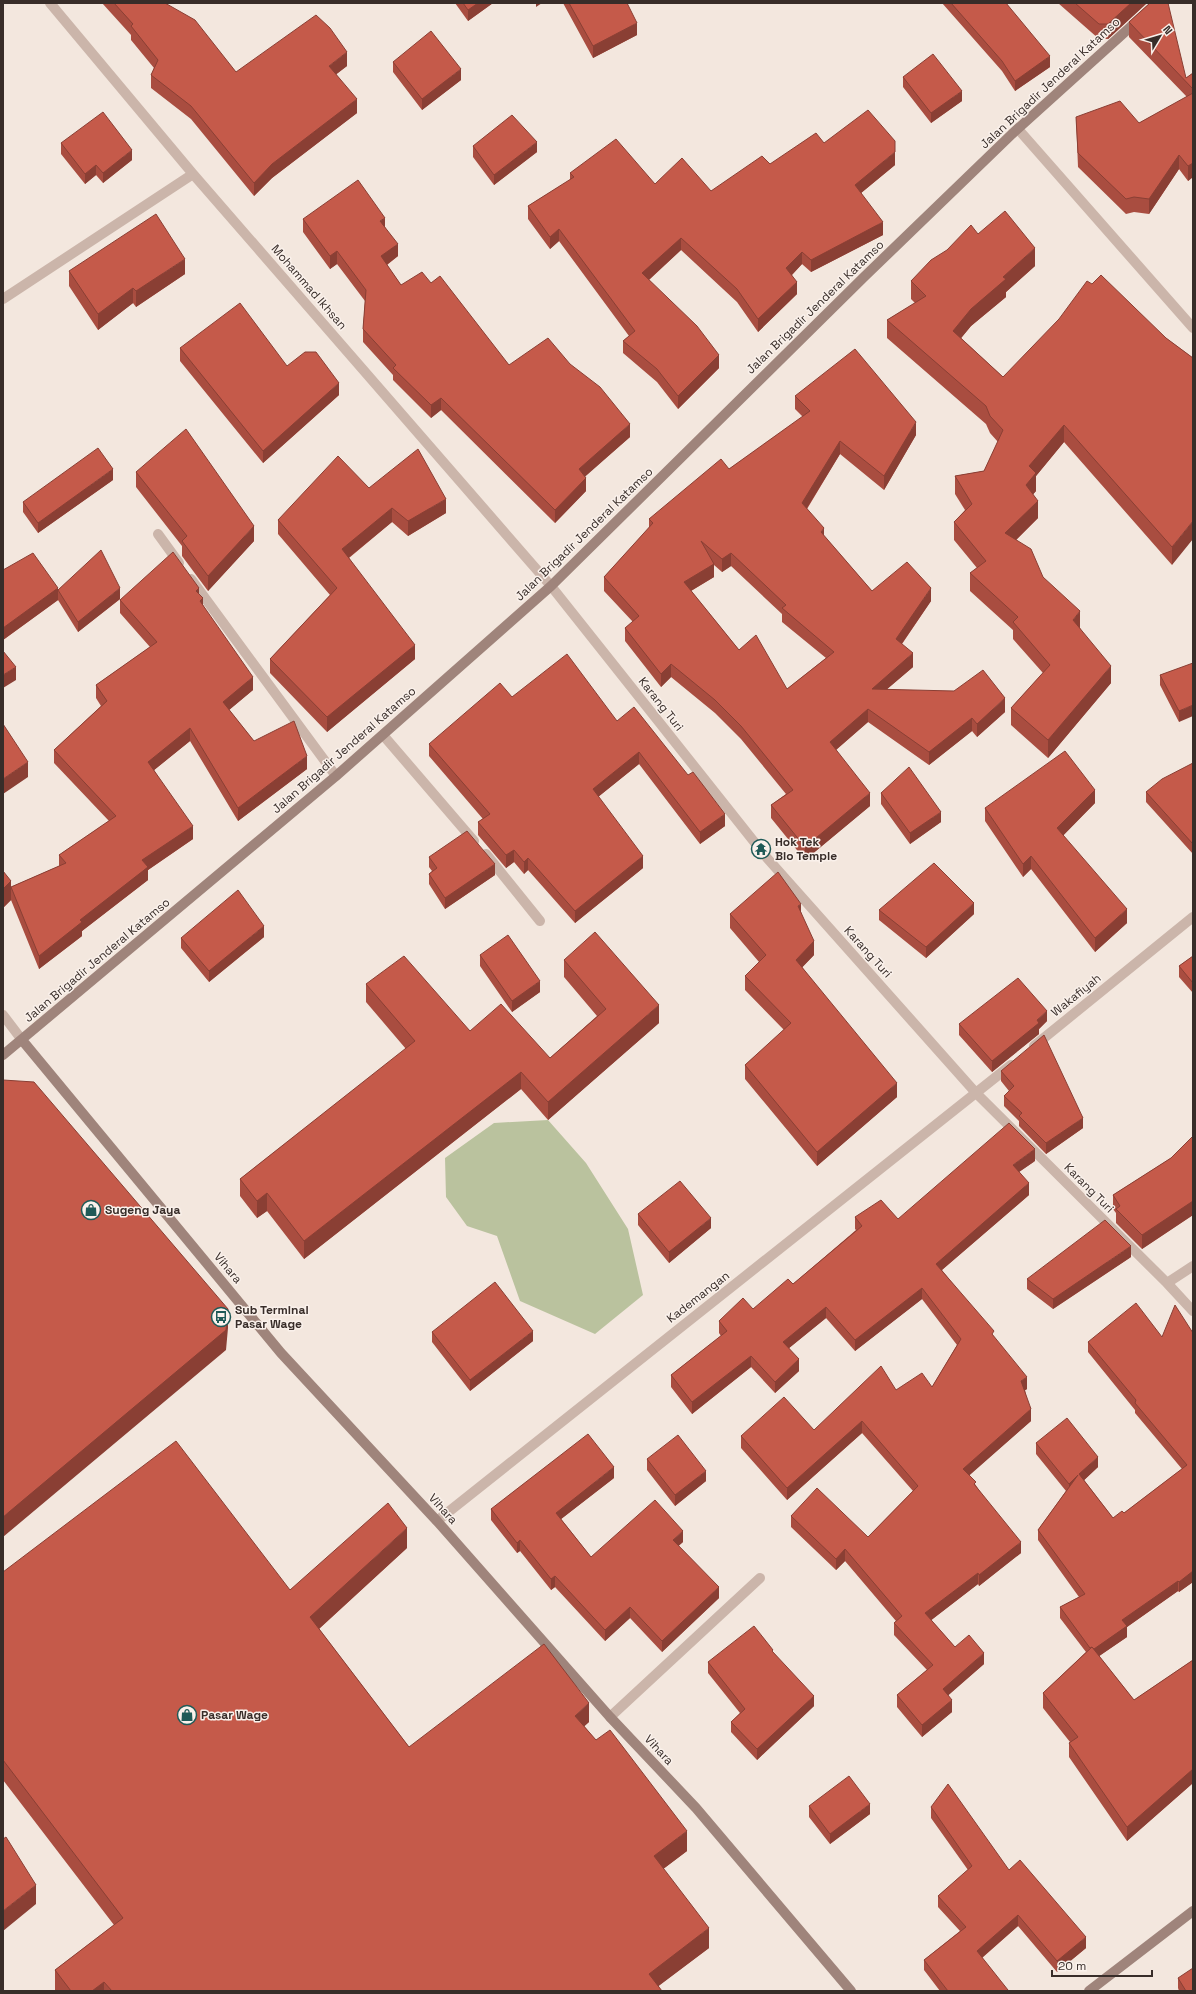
<svg xmlns="http://www.w3.org/2000/svg" width="1196" height="1994" viewBox="0 0 1196 1994" font-family="'Space Grotesk',sans-serif">
	<style>
		.green { fill: #bac29e }
		.lines { fill: none; stroke-linecap: round; stroke-linejoin: round }
		.street { stroke: #cbb5aa; stroke-width: 10 }
		.secondary { stroke: #9f847b; stroke-width: 10 }
		.wall { fill: #a94d40; fill-rule: evenodd }
		.shaded-wall { fill: #8a3f34 }
		.building { fill: #c55a4a; stroke: #8a3f34; fill-rule: evenodd }
		.labels { text-anchor: middle; stroke-width: 3; stroke-linejoin: round; paint-order: stroke }
		.street-label { font-size: 12px; fill: #382d29; stroke: #faf1eb }
		.poi-label { font-size: 12px; font-weight: bold; fill: #382d29; stroke: #faf1eb; text-anchor: start }
	</style>
	<rect width="100%" height="100%" fill="#f3e7de"/>
	<path class="green" d="M548,1120L586,1163L628,1229L643,1295L595,1334L520,1301L497,1236L467,1226L446,1197L445,1158L494,1123Z"/>
	<g class="lines">
		<path class="street" d="M50,3L193,174L551,586L767,858L976,1093L1167,1283L1193,1311
			M1018,129L1193,328
			M3,299L193,174
			M158,534L179,563
			M191,579L336,776
			M383,735L474,841
			M486,854L540,921
			M3,1015L22,1040
			M1034,1046L1193,917
			M1167,1283L1193,1266
			M437,1521L1011,1065
			M610,1717L760,1578"/>
		<path class="secondary" d="M22,1040L281,1353L437,1521L610,1717L696,1808L851,1991
			M3,1055L336,776L551,586L865,276L1012,134L1157,3
			M1089,1991L1193,1911"/>
	</g>
	<path class="wall" d="M102,3H165L236,72L347,66L336,74L357,113L272,178L254,196L191,119L151,88V75L154,68L131,40V35Z
		M455,3H493L468,21Z
		M563,3H627L637,35L593,58Z
		M942,3H1006L1050,67L1015,91L1002,71Z
		M1058,3H1147L1108,39H1099Z
		M1129,22L1186,78L1193,73V177L1188,181L1179,169L1149,214L1134,212L1126,214L1078,167L1076,117L1139,123L1187,97L1129,37Z
		M393,62L461,80L422,110L393,72Z
		M903,77L962,101L931,123L903,87Z
		M61,143L132,160L103,183L96,175L85,184L61,154Z
		M824,143L895,165L861,193L883,235L811,272L802,264L792,275L797,294L758,332L737,302L681,250L649,280L719,368L678,409L657,382L623,353V341L629,336L559,241L550,249L528,219V206L570,180V173L711,191L770,164Z
		M473,146L537,152L494,185L473,157Z
		M303,219L385,227L398,256L387,265L401,285L431,283L509,365L630,437L585,476L586,491L555,523L441,410L431,418L393,380V375L363,342V329L365,301L337,264L330,269L303,232Z
		M978,234L1035,266L1006,292V297L971,326L961,338L1003,377L1166,338L1193,358L1172,565L1064,442L1036,476V491L1033,494L1038,518L1016,540L1043,577L1080,628L1111,683L1048,758L1011,725V708L1043,673L1013,639V630L970,591V573L977,568L954,540V522L965,510L955,494V476L984,471L998,442L990,433L986,424L887,338V320L915,303L911,299V281Z
		M69,271L185,274L136,307L133,303L98,330L69,286Z
		M180,348L287,366L339,395L263,463L180,361Z
		M795,396L916,435L884,490L840,454L807,509L824,536L872,591L931,601L902,644L913,667L887,689L1005,712L977,737L972,731L929,765L868,722L836,750L870,806L805,860L771,818V805L786,794L741,739L715,713L671,677L661,687L625,641V628L633,622L604,591V577L649,528V519L729,469L803,417L795,409ZM714,565L722,572L731,566L782,614V622L826,658L787,689L739,650L691,591L714,577Z
		M136,472L254,541L208,591L182,556V546L136,487Z
		M113,480L38,533L23,512V502Z
		M369,488L446,513L408,536L392,522L349,558L415,659L327,732L270,673V659L330,595L278,534V520Z
		M3,570L58,590L120,599L78,632L58,600L3,640Z
		M199,594L203,605L253,690L229,710L254,741L307,769L238,821L190,741L154,770L193,839L148,870V880L82,931V936L39,969L11,900L3,908V871L11,887L59,866V855L109,821L54,763V750L101,706L96,698V685L150,647L120,613V600Z
		M1192,664L1179,722L1160,685V675Z
		M512,697L617,721L725,826L700,844L639,764L598,797L643,868L575,923L528,870L524,874L514,862L506,868L478,835V822L483,819L429,756V744Z
		M1193,763V854L1146,802V792Z
		M881,793L941,822L910,844L881,804Z
		M1095,803L1063,835L1127,923L1095,952L1031,869L1023,877L985,821V808Z
		M429,857L495,875L445,909L429,884V874L432,871L429,867Z
		M879,910L974,914L926,958L879,920Z
		M801,912L814,955L802,967L897,1097L817,1166L745,1079V1065L784,1030L745,990V976L759,962L730,928V914Z
		M264,937L209,982L181,948V938Z
		M480,955L540,992L512,1012L480,966Z
		M1193,956V993L1179,977V966Z
		M564,960L659,1023L548,1120L521,1089L304,1259L267,1211L257,1218L240,1196V1179L406,1049L366,1002V984L470,1031L550,1058L597,1016L564,977Z
		M1047,1021L1039,1029V1034L992,1072L959,1035V1024Z
		M1001,1071L1083,1128L1046,1154L1019,1126V1121L1004,1106V1096L1009,1091L1001,1081Z
		M1193,1136V1215L1142,1249L1116,1223V1213L1113,1209V1195L1171,1158Z
		M1035,1161L1019,1172L1029,1195L942,1270L994,1337L1027,1389L1025,1390L1031,1421L969,1475L1021,1553L979,1586L978,1584L931,1620L955,1647L984,1664L948,1695L952,1712L922,1737L897,1707V1695L927,1670L894,1635V1623L896,1621L845,1561L836,1570L791,1527V1516L868,1537L913,1491L862,1433L787,1500L741,1448V1436L814,1430L896,1390L932,1387L957,1345L922,1299L855,1351L826,1318L789,1348L799,1371L775,1393L751,1367L692,1414L671,1387V1375L721,1336L719,1333V1321L753,1309L793,1284L856,1230L855,1229V1217L898,1219Z
		M638,1214L711,1228L669,1263L638,1225Z
		M1131,1257L1053,1309L1027,1289V1279Z
		M432,1332L533,1341L470,1391L432,1342Z
		M1193,1333V1582L1179,1592L1178,1591L1127,1627V1637L1099,1656L1134,1700L1193,1660V1783L1127,1841L1069,1757V1743L1070,1742L1043,1708V1693L1086,1652L1060,1618V1607L1079,1597L1038,1540V1530L1066,1491L1036,1454V1443L1098,1467L1084,1480L1113,1518L1124,1513L1182,1469L1135,1413V1410L1088,1352V1342L1162,1337Z
		M647,1459L706,1481L675,1506L647,1470Z
		M614,1478L561,1519L591,1557L683,1542L678,1546L719,1598L662,1652L630,1618L605,1641L555,1587L551,1590L520,1551L517,1553L491,1520V1509Z
		M407,1548L319,1629L409,1747L589,1722L584,1726L687,1851L663,1869L709,1948L658,1986L662,1991H56L55,1990V1970L114,1925L3,1780V1572L290,1590Z
		M773,1652L814,1706L757,1760L731,1732V1722L740,1713L708,1673V1662Z
		M809,1806L870,1814L830,1844L809,1817Z
		M931,1807L1009,1870L1086,1948L1057,1972L1018,1926L982,1958L1008,1991H940L924,1970V1960L960,1931L938,1907V1896L968,1870L931,1818Z
		M1178,1978L1193,1991H1179L1178,1988Z"/>
	<path class="shaded-wall" d="M478,3H493L468,21V10Z
		M536,3H542L536,7Z
		M1131,3H1147L1108,39V24Z
		M637,23V35L593,58V46Z
		M347,52V66L329,80V66Z
		M1050,56V67L1015,91V81Z
		M461,69V80L422,110V99Z
		M962,91V101L931,123V113Z
		M357,99V113L272,178L254,196V183L272,164Z
		M537,142V152L494,185V175Z
		M132,150V160L103,183V173Z
		M895,152V165L855,198V185Z
		M1179,155V169L1149,214V199Z
		M1193,163V177L1188,181V166Z
		M96,165V175L85,184V174Z
		M385,218V231L380,221Z
		M883,222V235L811,272V260Z
		M559,229V241L550,249V237Z
		M681,238V250L642,286V273Z
		M398,244V256L381,269V256Z
		M1035,248V266L1006,292V297L971,326L953,348V331L971,309L1003,277Z
		M337,251V264L330,269V256Z
		M802,252V264L786,281V268Z
		M185,259V274L136,307V291Z
		M797,282V294L758,332V319Z
		M133,288V303L98,330V314Z
		M719,355V368L678,409V396Z
		M339,383V395L263,463V451Z
		M441,398V410L431,418V405Z
		M916,422V435L884,490V476Z
		M630,424V437L579,482V469Z
		M1064,425V442L1036,476V491L1026,503V485L1029,466Z
		M840,441V454L802,516V503Z
		M113,469V480L38,533V523Z
		M586,478V491L555,523V510Z
		M446,499V513L408,536V521Z
		M1038,501V518L1005,551V533Z
		M392,508V522L342,563V549Z
		M1193,521V539L1172,565V547Z
		M254,526V541L208,591V576Z
		M824,528V542L821,532Z
		M731,553V566L722,572V559Z
		M714,564V577L684,595V582Z
		M58,588V600L3,640V628Z
		M120,588V599L78,632V622Z
		M199,588V601L196,591Z
		M931,588V601L896,652V639Z
		M203,598V611L200,601Z
		M1080,611V629L1073,620Z
		M415,645V659L327,732V717Z
		M913,653V667L872,702V689Z
		M671,664V677L661,687V674Z
		M1111,666V683L1048,758V740Z
		M16,667V680L3,688V675Z
		M253,677V690L223,715V702Z
		M1005,698V712L977,737V724Z
		M1193,705V716L1179,722V711Z
		M868,709V722L830,755V742Z
		M972,718V731L929,765V752Z
		M190,728V741L148,775V762Z
		M639,752V764L593,801V789Z
		M307,756V769L238,821V808Z
		M28,762V777L3,794V779Z
		M1095,790V803L1057,842V828Z
		M870,793V806L805,860V847Z
		M941,812V822L910,844V833Z
		M725,814V826L700,844V832Z
		M193,826V839L148,870V880L82,931V936L39,969V956L80,920L142,860Z
		M514,850V862L506,868V855Z
		M643,856V868L575,923V911Z
		M1031,856V869L1023,877V864Z
		M528,858V870L524,874V862Z
		M495,864V875L445,909V898Z
		M11,881V900L3,908V889Z
		M974,903V914L926,958V947Z
		M801,904V918L798,906Z
		M1127,909V923L1095,952V938Z
		M264,926V937L209,982V971Z
		M814,941V955L796,974V960Z
		M540,981V992L512,1012V1001Z
		M659,1005V1023L548,1120V1102Z
		M1047,1011V1021L1039,1029V1034L992,1072V1061Z
		M521,1072V1089L304,1259V1241Z
		M897,1083V1097L817,1166V1152Z
		M1083,1118V1128L1046,1154V1143Z
		M1035,1149V1161L1013,1176V1165Z
		M1029,1183V1195L936,1275V1264Z
		M267,1193V1211L257,1218V1201Z
		M1193,1201V1215L1142,1249V1235Z
		M711,1218V1228L669,1263V1252Z
		M1131,1246V1257L1053,1309V1299Z
		M922,1288V1299L855,1351V1340Z
		M826,1307V1318L783,1353V1342Z
		M228,1309V1328L226,1350L3,1537V1517Z
		M533,1331V1341L470,1391V1380Z
		M751,1356V1367L692,1414V1402Z
		M799,1359V1371L775,1393V1382Z
		M1027,1377V1389L1021,1393V1381Z
		M1031,1409V1421L963,1481V1469Z
		M862,1421V1433L787,1500V1488Z
		M1098,1457V1467L1079,1485V1474Z
		M614,1467V1478L556,1523V1513Z
		M706,1471V1481L675,1506V1495Z
		M1078,1475L1069,1495V1484Z
		M407,1528V1548L310,1637V1617Z
		M683,1531V1542L673,1551V1540Z
		M520,1540V1551L517,1553V1543Z
		M1021,1542V1553L979,1586V1575Z
		M845,1549V1561L836,1570V1559Z
		M1193,1571V1582L1179,1592V1582Z
		M978,1573V1584L925,1625V1613Z
		M555,1576V1587L551,1590V1579Z
		M1178,1581V1591L1127,1627V1637L1092,1661V1650L1122,1620Z
		M719,1587V1598L662,1652V1641Z
		M630,1607V1618L605,1641V1630Z
		M984,1653V1664L943,1700V1689Z
		M814,1696V1706L757,1760V1749Z
		M952,1700V1712L922,1737V1725Z
		M589,1703V1722L575,1735V1716Z
		M1193,1769V1783L1127,1841V1827Z
		M870,1804V1814L830,1844V1834Z
		M687,1831V1851L654,1876V1856Z
		M36,1885V1904L3,1931V1911Z
		M1018,1915V1926L977,1962V1951Z
		M709,1928V1948L652,1991L649,1974Z
		M1086,1937V1948L1057,1972V1961Z
		M104,1982V1991H92Z"/>
	<path class="building" d="M114,3H165L195,20L236,72L316,15L330,28L347,52L329,66L357,99L272,164L254,183L191,106L151,75L158,60L131,26L133,24Z
		M463,3H478L468,10Z
		M569,3H627L637,23L593,46Z
		M951,3H1006L1050,56L1015,81L1002,61Z
		M1075,3H1131L1108,24H1099Z
		M1150,3H1168L1186,78L1193,73V89L1129,22Z
		M431,31L461,69L422,99L393,62Z
		M933,54L962,91L931,113L903,77Z
		M1193,93V163L1188,166L1179,155L1149,199L1134,197L1126,199L1078,153L1076,117L1120,101L1139,123Z
		M868,110L895,141V152L855,185L883,222L811,260L802,252L786,268L797,282L758,319L737,289L681,238L642,273L697,326L719,355L678,396L657,369L623,341L635,331L559,229L550,237L528,206L574,177L570,173L616,139L655,184L682,158L711,191L762,156L770,164L816,133L824,143Z
		M103,112L132,150L103,173L96,165L85,174L61,143Z
		M512,115L537,142L494,175L473,146Z
		M358,180L385,218L380,221L398,244L381,256L401,285L422,272L431,283L440,276L509,365L548,338L570,364L600,387L630,424L579,469L586,478L555,510L441,398L431,405L393,368L396,365L363,329L366,290L337,251L330,256L303,219Z
		M1005,211L1035,248L1003,277L1006,279L971,309L953,331L1003,377L1059,319L1087,281L1092,284L1101,275L1166,338L1193,358V521L1172,547L1064,425L1029,466L1036,473L1026,485L1038,501L1005,533L1031,549L1043,577L1080,611L1073,620L1111,666L1048,740L1011,708L1050,665L1013,622L1018,617L970,573L986,561L954,522L972,504L955,476L984,471L1003,430L990,416L986,406L887,320L926,296L911,281L931,260L947,250L971,225L978,234Z
		M156,214L185,259L136,291L133,288L98,314L69,271Z
		M240,303L287,366L305,352H316L339,383L263,451L180,348Z
		M855,349L916,422L884,476L840,441L802,503L824,528L821,532L872,591L907,562L931,588L896,639L913,653L872,689L954,691L983,670L1005,698L977,724L972,718L929,752L868,709L830,742L870,793L805,847L771,805L793,790L741,726L715,700L671,664L661,674L625,628L639,616L604,577L653,523L649,519L721,459L729,469L810,411L795,396ZM701,541L722,559L731,553L786,605L782,608L834,652L787,689L756,635L739,650L684,582L714,564Z
		M186,429L254,526L208,576L182,541L187,536L136,472Z
		M98,448L113,469L38,523L23,502Z
		M418,449L446,499L408,521L392,508L342,549L415,645L327,717L270,659L337,588L278,520L338,456L369,488Z
		M101,550L120,588L78,622L58,590Z
		M173,552L199,588L196,591L203,598L200,601L253,677L223,702L254,741L294,721L307,756L238,808L190,728L148,762L193,826L142,860L148,867L80,920L82,922L39,956L11,887L66,863L59,855L116,816L54,750L107,701L96,685L157,642L120,600Z
		M33,553L58,588L3,628V570Z
		M3,651L16,667L3,675Z
		M567,654L617,721L634,707L688,775L693,772L725,814L700,832L639,752L593,789L643,856L575,911L528,858L524,862L514,850L506,855L478,822L490,814L429,744L500,683L512,697Z
		M1193,663V705L1179,711L1160,675Z
		M3,724L28,762L3,779Z
		M1065,751L1095,790L1057,828L1127,909L1095,938L1031,856L1023,864L985,808Z
		M1193,763V844L1146,792L1162,779Z
		M909,767L941,812L910,833L881,793Z
		M467,831L495,864L445,898L429,874L437,868L429,857Z
		M934,863L974,903L926,947L879,910Z
		M3,871L11,881L3,889Z
		M778,872L801,904L798,906L814,941L796,960L897,1083L817,1152L745,1065L791,1023L745,976L766,955L730,914Z
		M238,890L264,926L209,971L181,938Z
		M595,932L659,1005L548,1102L521,1072L304,1241L267,1193L257,1201L240,1179L415,1041L366,984L404,956L470,1031L501,1004L550,1058L606,1009L564,960Z
		M508,935L540,981L512,1001L480,955Z
		M1193,956V983L1179,966Z
		M1018,978L1047,1011L1037,1020L1039,1023L992,1061L959,1024Z
		M1044,1035L1083,1118L1046,1143L1019,1116L1022,1113L1004,1096L1014,1086L1001,1071Z
		M3,1080L34,1082L228,1309L226,1330L3,1517Z
		M1009,1123L1035,1149L1013,1165L1029,1183L936,1264L994,1331L992,1334L1027,1377L1021,1381L1031,1409L963,1469L976,1482L974,1484L1021,1542L979,1575L978,1573L925,1613L955,1647L969,1635L984,1653L943,1689L952,1700L922,1725L897,1695L933,1665L894,1623L902,1616L845,1549L836,1559L791,1516L817,1488L868,1537L918,1486L862,1421L787,1488L741,1436L784,1397L814,1430L881,1366L896,1390L922,1373L932,1387L961,1339L922,1288L855,1340L826,1307L783,1342L799,1359L775,1382L751,1356L692,1402L671,1375L727,1331L719,1321L743,1298L753,1309L788,1279L793,1284L862,1226L855,1217L881,1200L898,1219Z
		M1193,1136V1201L1142,1235L1116,1209L1120,1206L1113,1195L1171,1158Z
		M680,1181L711,1218L669,1252L638,1214Z
		M1105,1220L1131,1246L1053,1299L1027,1279Z
		M495,1282L533,1331L470,1380L432,1332Z
		M1136,1303L1162,1337L1175,1305L1193,1333V1571L1179,1582L1178,1581L1122,1620L1127,1626L1094,1649L1092,1647L1090,1648L1060,1607L1085,1594L1038,1530L1078,1475L1069,1484L1036,1443L1067,1418L1098,1457L1079,1474L1113,1518L1122,1511L1124,1513L1187,1465L1135,1403L1136,1400L1088,1342Z
		M588,1434L614,1467L556,1513L591,1557L655,1500L683,1531L673,1540L719,1587L662,1641L630,1607L605,1630L555,1576L551,1579L520,1540L517,1543L491,1509Z
		M678,1435L706,1471L675,1495L647,1459Z
		M176,1441L290,1590L388,1503L407,1528L310,1617L409,1747L544,1644L589,1703L575,1716L596,1740L610,1730L687,1831L654,1856L709,1928L649,1974L662,1991H112L104,1982L92,1991H71L55,1970L123,1918L3,1760V1572Z
		M754,1626L773,1650L772,1651L814,1696L757,1749L731,1722L745,1709L708,1662Z
		M1092,1647L1134,1700L1193,1660V1769L1127,1827L1069,1743L1078,1737L1043,1693Z
		M849,1776L870,1804L830,1834L809,1806Z
		M948,1784L1009,1870L1020,1860L1086,1937L1057,1961L1018,1915L977,1951L1008,1990L1006,1991H948L924,1960L966,1927L938,1896L972,1866L931,1807Z
		M6,1837L36,1885L3,1911V1839Z
		M1193,1968V1991H1186L1178,1978Z"/>
	<defs>
		<symbol id="temple-ring" viewBox="-11 -11 22 22"><circle r="9.5" fill="#faf1eb" stroke="#1f5a57" stroke-width="1.5"/><path d="M0-6L5-2H3V0L6.5 2.5H4V6H1.5V3h-3V6H-4V2.5H-6.5L-3 0V-2H-5Z" fill="#1f5a57"/></symbol>
		<symbol id="shop-ring" viewBox="-11 -11 22 22"><circle r="9.5" fill="#faf1eb" stroke="#1f5a57" stroke-width="1.5"/><path d="M-5-2.5h2.3a2.7 3.5 0 0 1 5.4 0H5L5.5 6h-11ZM-1.5-2.5h3a1.5 2.3 0 0 0-3 0Z" fill="#1f5a57"/></symbol>
		<symbol id="bus-ring" viewBox="-11 -11 22 22"><circle r="9.5" fill="#faf1eb" stroke="#1f5a57" stroke-width="1.5"/><path d="M-5-6H5V4H4V6H2V4H-2V6H-4V4H-5ZM-3.5-4V0h7V-4ZM-3.5 1.2v1.5H-2V1.2ZM2 1.2v1.5H3.5V1.2Z" fill="#1f5a57"/></symbol>
	</defs>
	<g fill-rule="evenodd">
		<use href="#temple-ring" x="750" y="838" width="22" height="22"/>
		<use href="#shop-ring" x="80" y="1199" width="22" height="22"/>
		<use href="#bus-ring" x="210" y="1306" width="22" height="22"/>
		<use href="#shop-ring" x="176" y="1704" width="22" height="22"/>
	</g>
	<g class="labels">
		<g class="street-label">
			<text transform="translate(1050 83) rotate(-43)" y="4">Jalan Brigadir Jenderal Katamso</text>
			<text transform="translate(309 287) rotate(49)" y="4">Mohammad Ikhsan</text>
			<text transform="translate(815 307) rotate(-44)" y="4">Jalan Brigadir Jenderal Katamso</text>
			<text transform="translate(584 534) rotate(-44)" y="4">Jalan Brigadir Jenderal Katamso</text>
			<text transform="translate(661 704) rotate(52)" y="4">Karang Turi</text>
			<text transform="translate(344 750) rotate(-41)" y="4">Jalan Brigadir Jenderal Katamso</text>
			<text transform="translate(868 952) rotate(48)" y="4">Karang Turi</text>
			<text transform="translate(97 960) rotate(-40)" y="4">Jalan Brigadir Jenderal Katamso</text>
			<text transform="translate(1076 995) rotate(-39)" y="4">Wakafiyah</text>
			<text transform="translate(1089 1188) rotate(45)" y="4">Karang Turi</text>
			<text transform="translate(228 1268) rotate(50)" y="4">Vihara</text>
			<text transform="translate(698 1297) rotate(-38)" y="4">Kademangan</text>
			<text transform="translate(443 1509) rotate(48)" y="4">Vihara</text>
			<text transform="translate(659 1750) rotate(47)" y="4">Vihara</text>
		</g>
		<g class="poi-label">
			<text x="775" y="846">Hok Tek<tspan x="775" dy="14">Bio Temple</tspan></text>
			<text x="105" y="1214">Sugeng Jaya</text>
			<text x="235" y="1314">Sub Terminal<tspan x="235" dy="14">Pasar Wage</tspan></text>
			<text x="201" y="1719">Pasar Wage</text>
		</g>
	</g>
	<rect width="1196" height="1994" fill="none" stroke="#382d29" stroke-width="8"/>
	<g transform="translate(1160 36) rotate(52)" stroke="#faf1eb" stroke-width="3" paint-order="stroke">
	<path d="M0-3L7 15L0 10L-7 15Z" fill="#382d29"/>
	<text y="-6" font-size="11" font-weight="bold" text-anchor="middle" fill="#382d29">N</text>
	</g>
	<path d="M1052 1970v6h100v-6" fill="none" stroke="#382d29" stroke-width="2"/>
	<text x="1058" y="1970" font-size="12" fill="#382d29" stroke="#faf1eb" stroke-width="3" paint-order="stroke">20 m</text>
</svg>
